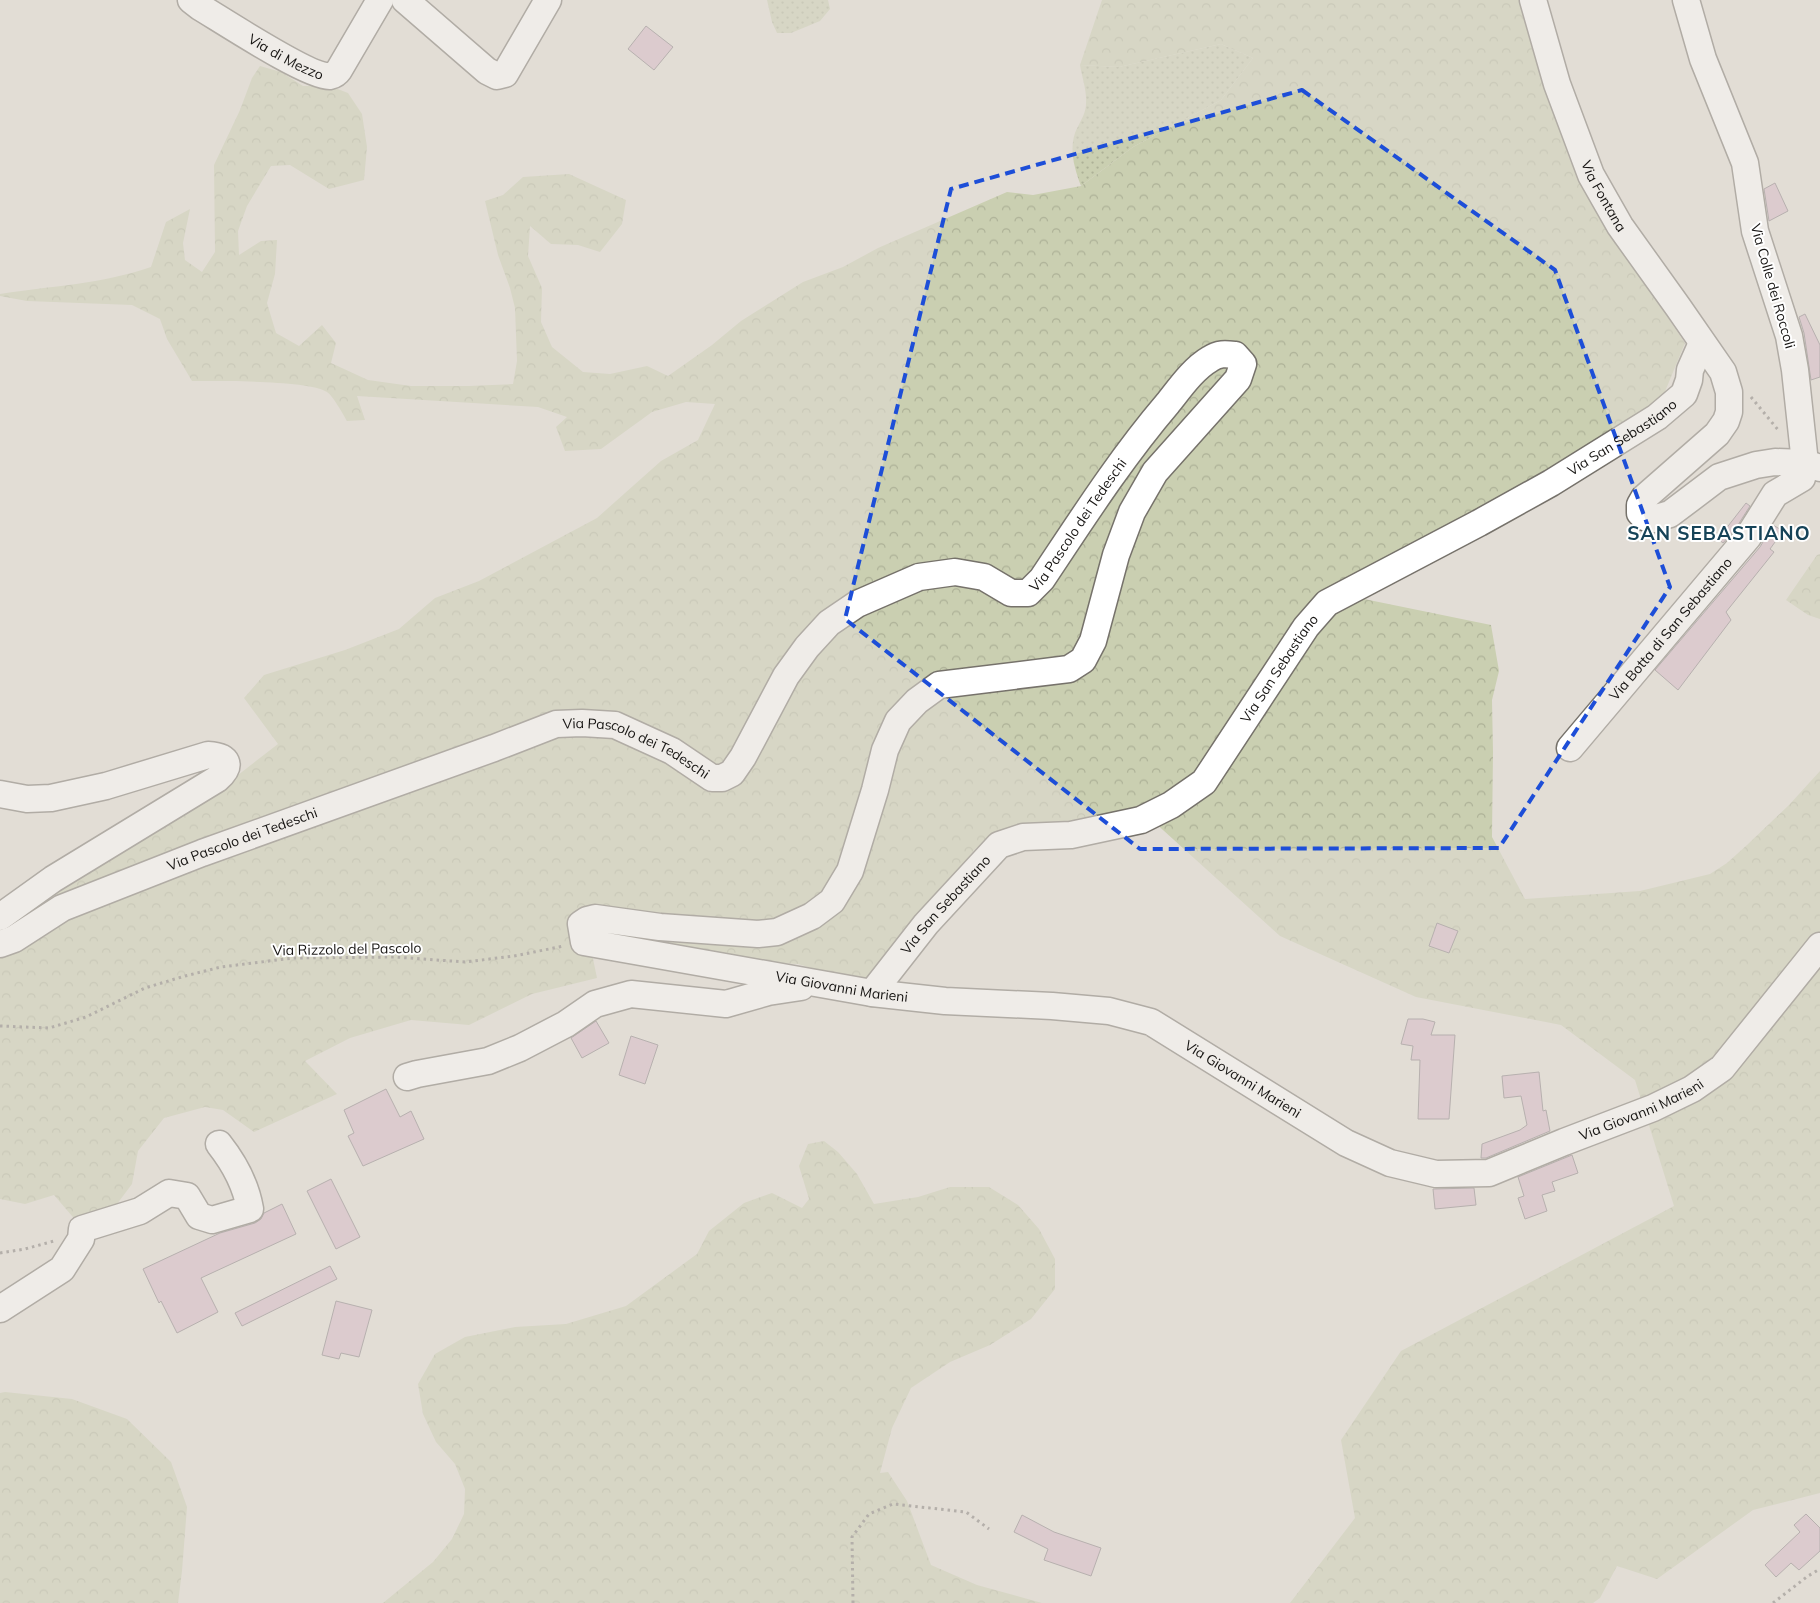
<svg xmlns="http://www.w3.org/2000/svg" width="1820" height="1603" viewBox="0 0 1820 1603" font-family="Mulish,sans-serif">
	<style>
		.grass { fill: url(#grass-dots) }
		.forest { fill: url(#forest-crowns) }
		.building { fill: #d4b5c6; stroke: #837b7f }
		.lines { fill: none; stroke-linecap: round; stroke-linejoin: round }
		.minor-casing { stroke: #76726b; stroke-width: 29 }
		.path { stroke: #7d7975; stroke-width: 3; stroke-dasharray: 2.5 4; stroke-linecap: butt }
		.minor { stroke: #fff; stroke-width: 26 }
		.marked { fill: none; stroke: #1d4ed8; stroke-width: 4; stroke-dasharray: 10 6; stroke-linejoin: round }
		.labels { text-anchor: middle; stroke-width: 4; stroke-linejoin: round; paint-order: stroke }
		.street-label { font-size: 14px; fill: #161412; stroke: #fff }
		.district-label { font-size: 19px; font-weight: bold; letter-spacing: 1px; fill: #164358; stroke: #fff }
	</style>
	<defs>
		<pattern id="grass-dots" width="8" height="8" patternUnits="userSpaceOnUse" patternTransform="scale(1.25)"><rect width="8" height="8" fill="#cacfb1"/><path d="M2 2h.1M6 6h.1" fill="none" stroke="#adb197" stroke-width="1.8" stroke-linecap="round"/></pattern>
		<pattern id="forest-crowns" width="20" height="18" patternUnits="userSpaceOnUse" patternTransform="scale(1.25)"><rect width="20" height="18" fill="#cacfb1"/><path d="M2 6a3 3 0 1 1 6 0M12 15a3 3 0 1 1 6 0" fill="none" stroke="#adb197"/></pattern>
	</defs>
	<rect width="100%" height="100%" fill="#e2ddd6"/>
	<path class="grass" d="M767,0H828L830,9L820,21L791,33H777L772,22Z
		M1221,44L1253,58L1221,100L1133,147L1081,186C1075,170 1069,151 1075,133C1079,123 1086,114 1086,104C1087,90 1082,78 1080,65L1119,67Z"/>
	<path class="forest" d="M1102,0H1520L1569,158L1614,238L1685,343L1664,394L1617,431L1528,489L1325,591L1491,625L1499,671L1492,700L1493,752L1492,837L1525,899L1640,891L1710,874L1727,863L1747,845L1789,805L1820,771V1493L1753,1510L1657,1579L1617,1566L1600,1598L1593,1603H1290L1355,1518L1341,1440L1401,1351L1674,1206L1635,1080L1561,1025L1416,997L1280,936L1142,811L992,836L975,849L956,874L916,915L862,983L798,964L755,962L666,944L633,917L571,918L570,936L591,949L597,978L532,994L469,1025L411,1020L350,1038L305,1061L337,1094L254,1132L223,1110L205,1107L164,1118L138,1151L132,1184L114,1208L78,1223L54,1195L25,1204L0,1199V908L229,782L278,744L244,698L264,675L345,650L399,629L435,598L479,581L597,518L661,461L698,440L715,404L686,402L652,412L601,449L565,451L556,427L567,417L538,407L357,396L365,420L347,421C343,414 333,396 327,392C310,380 217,381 192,381L167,339L160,319L132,305L27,301L0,296V294C51,286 102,284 151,267L166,222L190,209L183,243L185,260L202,272L215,252L214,165L240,110L252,78L260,66L281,72L303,86H330L348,93L362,114L367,147L364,180L329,189L290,165L271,166L247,206L238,231L239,255L261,241L277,240L275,274L267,303L276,333L299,346L322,325L336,343L331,363L368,380L411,386H469L513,384L517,361L515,308L510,288L498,255L485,201L503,195L523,177L569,174L626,200L622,224L600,252L578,245L551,244L530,226L528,256L542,288L541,322L552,347L583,372L610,374L647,366L668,376L712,345L741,321L803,282L843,267L878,248L1007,192L1033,195L1081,186L1133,147L1221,100L1253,58L1221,44L1119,67L1080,65Z
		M1820,554V619L1808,615L1786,600L1817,555Z
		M824,1141L838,1152L857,1174L874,1204L918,1197L950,1187H989L1018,1205L1039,1229L1055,1259V1289L1031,1319L990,1345L950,1362L911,1388L892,1428L880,1473L888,1472L907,1501L931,1565L977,1585L1042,1603H383L433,1562L452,1539L464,1514L465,1489L455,1464L436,1442L423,1414L418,1384L435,1354L465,1337L515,1327L566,1324L626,1306L697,1254L709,1231L744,1203L772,1193L802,1208L809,1199L799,1166L808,1144Z
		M5,1392L72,1399L127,1419L171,1462L187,1507L182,1571L178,1603H0V1393Z"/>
	<path class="building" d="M646,26L673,47L654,70L628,49Z
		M1775,183L1788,211L1769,221L1764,189Z
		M1805,314L1820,345V377L1811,380L1804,333L1799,317Z
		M1746,503L1750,506L1736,528L1723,543L1718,539Z
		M1773,525L1783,531L1770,549L1774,552L1726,612L1731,620L1678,690L1655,670L1760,547Z
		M1437,923L1458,931L1449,953L1429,946Z
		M1408,1019H1423L1435,1022L1431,1035H1455L1449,1119H1418L1420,1060H1411L1413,1046L1401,1044Z
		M596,1021L609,1043L582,1058L571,1038Z
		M631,1036L658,1045L645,1084L619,1075Z
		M1539,1072L1543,1111L1546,1110L1550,1131L1486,1158H1481L1482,1144L1520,1130L1527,1125L1521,1096L1504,1098L1502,1076Z
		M386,1089L400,1117L411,1111L424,1139L363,1166L348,1136L354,1133L344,1110Z
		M1572,1155L1578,1173L1552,1182L1555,1191L1542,1195L1547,1211L1525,1219L1518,1198L1524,1196L1518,1177Z
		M331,1179L360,1237L336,1249L307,1191Z
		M1474,1188L1476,1205L1435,1209L1433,1189Z
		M282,1204L296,1234L201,1278L218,1312L177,1333L161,1301L159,1303L143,1269L220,1233L255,1223L261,1219L264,1213Z
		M330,1266L337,1279L242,1326L235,1313Z
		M336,1301L372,1310L359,1357L341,1353L339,1359L322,1355Z
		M1806,1514L1820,1528V1551L1799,1570L1791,1563L1776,1577L1765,1565L1800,1532L1794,1525Z
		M1022,1515L1054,1532L1101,1548L1091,1576L1044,1560L1048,1549L1014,1532Z"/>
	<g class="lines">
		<defs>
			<g id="minor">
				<path id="s1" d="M191,0L200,7C222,20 310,78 330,76C334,75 337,73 339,70L380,0"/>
				<path d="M405,0L487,71L497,76L505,74L548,0"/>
				<path id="s2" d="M1533,0L1557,84L1591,175L1620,226L1678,307L1723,372L1729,392V412L1726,421L1717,434L1644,498L1640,505V513L1644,517L1653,519L1670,514L1719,477L1756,465L1775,462L1805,463L1820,468"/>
				<path id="s3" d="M1570,748L1748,537L1775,494L1802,478L1805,463L1795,370L1789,336L1755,231L1745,163L1703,59L1686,0"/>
				<path d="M0,794L27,799L51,798L106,786L208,755C228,756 233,765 217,779L53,879L0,917"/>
				<path id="s4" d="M0,944L14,939L62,908L202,853L494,748L556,724L582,723L615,725L672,751L712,778H722L732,773L743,757L786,676L807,647L829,623L857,604L919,577L955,572L984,577L1011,593H1028L1042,579C1082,519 1121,458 1168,403C1180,388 1193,369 1210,359C1219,353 1226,354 1235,355L1243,364L1238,379L1155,472L1132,512L1116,555L1093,641L1083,660L1069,669L939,685L917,701L898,721L885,750L875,790L850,871L832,901L812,916L777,932L758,934L660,927L595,918L587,920L581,924L584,942L872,993L945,1001L1052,1006L1109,1011L1151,1022L1346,1143L1390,1163L1436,1174L1489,1173L1564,1142L1653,1108L1692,1089L1722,1068L1820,946"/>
				<path id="s5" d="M872,993L926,924L999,845L1023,837L1071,835L1141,820L1171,805L1204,782L1306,627L1327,603L1479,523L1551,483L1657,417L1684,394L1689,380L1690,370L1702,343"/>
				<path d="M407,1077L417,1074L488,1061L520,1048L566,1024L595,1004L631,994L726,1004L768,992L801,987"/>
				<path d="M0,1309L62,1269L81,1239L82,1229L140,1211L169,1193L187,1196L199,1216L212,1220L250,1209C246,1185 234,1163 219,1144"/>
			</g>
		</defs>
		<use href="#minor" class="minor-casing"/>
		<path class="path" d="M1751,397L1779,431
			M0,1026L49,1028L86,1017L145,988L185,976L221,967L293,958L395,957L465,962L514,956L564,946
			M0,1253L25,1249L54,1241
			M853,1603L852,1537L869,1514L893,1504L966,1512L989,1529
			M1773,1603L1808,1576L1820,1569"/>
		<use href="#minor" class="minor"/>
	</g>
	<path d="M0 0H1820V1603H0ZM1302,90L1555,270L1670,587L1499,848L1140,849L845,619L951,189Z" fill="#e2ddd6" fill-opacity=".55" fill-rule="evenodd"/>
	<path class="marked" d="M1302,90L1555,270L1670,587L1499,848L1140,849L845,619L951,189Z"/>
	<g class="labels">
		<g class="street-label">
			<text dy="5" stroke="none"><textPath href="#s1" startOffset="111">Via di Mezzo</textPath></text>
			<text dy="5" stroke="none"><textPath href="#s2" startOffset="209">Via Fontana</textPath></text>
			<text transform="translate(1773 286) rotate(74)" y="5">Via Colle dei Roccoli</text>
			<text dy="5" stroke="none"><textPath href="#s5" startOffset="970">Via San Sebastiano</textPath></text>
			<text dy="5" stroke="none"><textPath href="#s4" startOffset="1270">Via Pascolo dei Tedeschi</textPath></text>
			<text dy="5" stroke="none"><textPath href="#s3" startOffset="156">Via Botta di San Sebastiano</textPath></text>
			<text dy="5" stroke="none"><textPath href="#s5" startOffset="550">Via San Sebastiano</textPath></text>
			<text dy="5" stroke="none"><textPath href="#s4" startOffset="685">Via Pascolo dei Tedeschi</textPath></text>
			<text dy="5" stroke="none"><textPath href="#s4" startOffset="265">Via Pascolo dei Tedeschi</textPath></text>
			<text dy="5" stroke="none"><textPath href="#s5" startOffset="115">Via San Sebastiano</textPath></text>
			<text transform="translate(347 949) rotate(-1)" y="5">Via Rizzolo del Pascolo</text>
			<text dy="5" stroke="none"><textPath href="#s4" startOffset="2801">Via Giovanni Marieni</textPath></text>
			<text dy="5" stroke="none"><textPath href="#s4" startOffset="3221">Via Giovanni Marieni</textPath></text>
			<text dy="5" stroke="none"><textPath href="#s4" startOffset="3656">Via Giovanni Marieni</textPath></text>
		</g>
		<g class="district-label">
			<text x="1719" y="540">SAN SEBASTIANO</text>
		</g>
	</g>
</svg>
